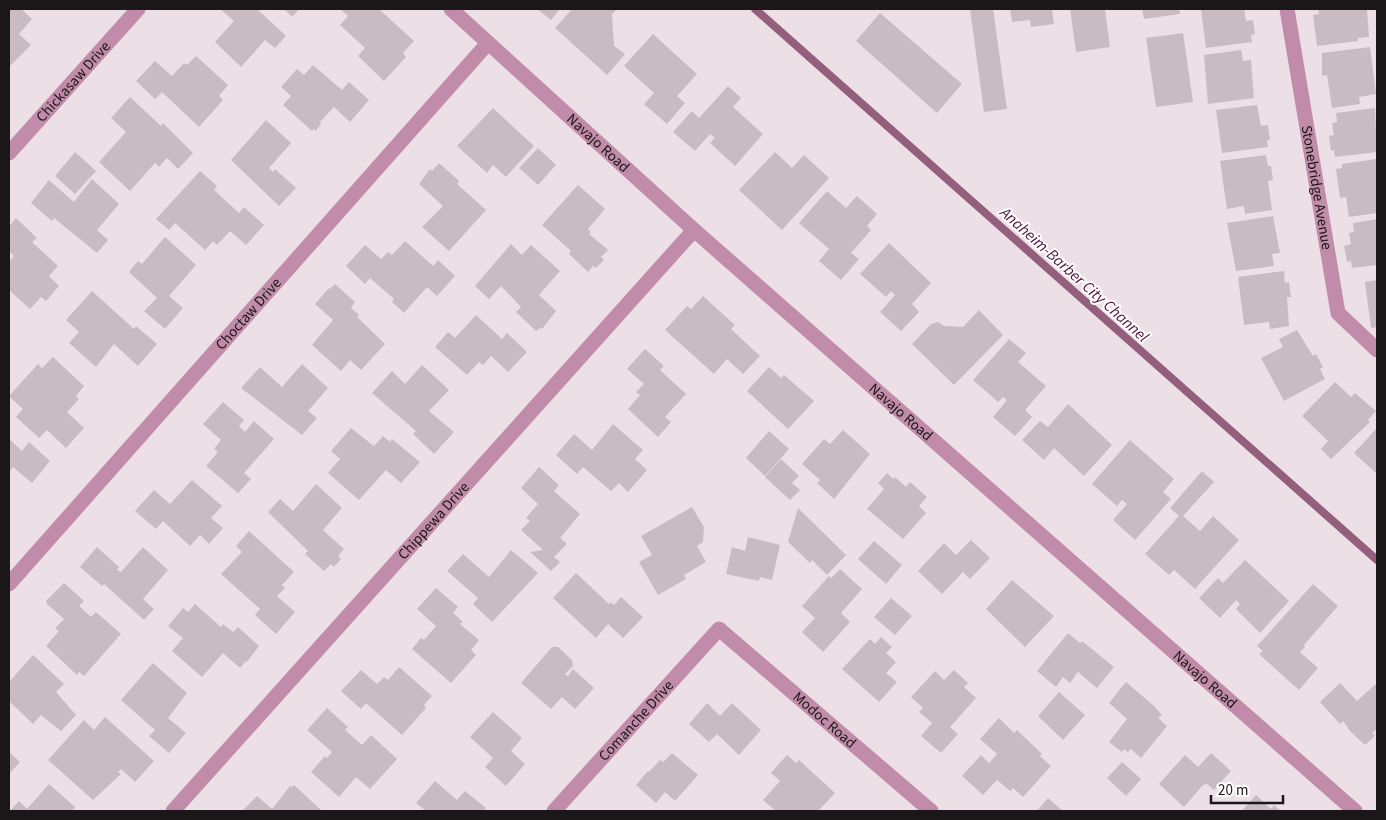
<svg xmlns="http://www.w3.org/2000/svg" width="1386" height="820" viewBox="0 0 1386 820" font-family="'Source Sans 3',sans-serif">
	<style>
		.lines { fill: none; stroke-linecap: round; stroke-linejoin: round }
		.stream { stroke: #945f7d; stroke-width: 8 }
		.building { fill: #c8bcc2 }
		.minor { stroke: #c18ca9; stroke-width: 15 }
		.labels { text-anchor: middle; stroke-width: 4; stroke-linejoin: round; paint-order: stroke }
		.street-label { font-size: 15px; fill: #1b1618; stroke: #fff }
		.water-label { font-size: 16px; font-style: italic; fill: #53103c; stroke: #fff }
	</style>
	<rect width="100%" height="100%" fill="#eddfe6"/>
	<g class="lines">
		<path class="stream" d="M755,9L1377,560"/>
	</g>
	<path class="building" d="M9,9H21L32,19L19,34L31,45L9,67Z
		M220,9H257L286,36L275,48L265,40L241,67L215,42L234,21Z
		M284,9H299L292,17Z
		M340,9H379L414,41L403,53L406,57L384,81L358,56L365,48L340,25L348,16Z
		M537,9H560L551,20Z
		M572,9H617L612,14L614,46L625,54L607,75L555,28Z
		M970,9H993L1007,109L984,112Z
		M1010,9H1052L1054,24L1031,27L1030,20L1012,22Z
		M1070,9H1105L1110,47L1076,52Z
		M1142,9H1179L1180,14L1144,19Z
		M1201,9H1244L1246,21L1253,20L1255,34L1251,35L1252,42L1206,48Z
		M1318,9H1367L1369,37L1358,38V41L1317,46L1313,15L1319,14Z
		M880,13L962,84L937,113L856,41Z
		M1183,33L1193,102L1156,107L1146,38Z
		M653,34L697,74L677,96L685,103L667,124L644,104L654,93L624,66Z
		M1370,47L1376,94L1359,97L1360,104L1332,108L1327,75L1322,76V53Z
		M1241,50L1243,61L1251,60L1254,98L1208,104L1204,55Z
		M196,56L228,85L219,96L223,100L199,127L162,92L155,99L136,81L155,61L172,76L184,63L187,65Z
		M313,65L342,90L349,82L369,100L350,122L334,107L320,122L321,124L316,131L314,129L312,131L283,105L291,96L281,87L297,69L304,75Z
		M728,86L741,98L733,107L763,134L735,166L710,143L715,138L710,134L695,151L673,132L692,111L699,118Z
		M130,97L161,126L163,123L193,153L178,169L167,158L159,167L155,163L130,191L99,162L126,132L111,118Z
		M1257,105L1261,126L1268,125L1270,140H1267L1268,147L1222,153L1216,110Z
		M493,108L534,146L506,177L493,165L487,173L457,146Z
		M1375,108L1377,152L1335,157L1334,150L1331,151L1329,136L1334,135L1332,123L1337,122L1336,113Z
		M266,120L291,143L269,168L273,172L275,169L296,188L279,206L231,160Z
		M538,148L556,165L538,185L519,168Z
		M75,152L96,171L75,194L55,176Z
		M775,152L792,168L804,155L829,178L782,230L739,190Z
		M1266,155L1268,166H1271L1273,180L1268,181L1272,210L1245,214L1244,206L1227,209L1220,161Z
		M1376,159L1377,213L1349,217L1346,197L1340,198L1336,169L1342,168V164Z
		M439,163L459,181L457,184L486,210L449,251L422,227L443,206L419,184L430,169L432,171Z
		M200,171L217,186L214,190L239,213L244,207L264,225L246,245L230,231L217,245L213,241L205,250L175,223L169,230L156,219Z
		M92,179L119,204L97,230L108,240L97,253L54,218L52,221L31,203L49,180L74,202Z
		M578,185L605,209L588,229L591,232L589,234L608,250L601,257L604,260L596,268L593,266L588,272L569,254L571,251L542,225Z
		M827,191L846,208L857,196L877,214L867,226L871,230L851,253L859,259L841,280L819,261L829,249L799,223Z
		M1273,216L1280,253L1272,254L1274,266L1236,271L1227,223Z
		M16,218L37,238L32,242L58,266L49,276L59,286L46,301L41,297L30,309L9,290V262L14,256L9,251V226Z
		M1377,219V265L1352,268L1351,261L1347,262L1344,246L1351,244L1349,233L1354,232L1353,223Z
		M165,237L196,265L169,296L183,308L165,329L144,311L157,298L129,272L138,261L142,264Z
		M405,241L433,266L438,260L455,276L437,296L427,287L404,313L392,302L394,299L370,278L365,284L346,266L365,245L381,259L388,252L392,255Z
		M889,243L931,283L912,304L919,312L901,331L880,312L895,295L891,291L886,297L860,274Z
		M511,244L522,255L531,245L560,271L539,295L556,311L542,329L540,328L536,331L516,312L521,307L501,286L489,299L475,286Z
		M1284,271L1285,283L1289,282L1291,297H1287L1289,326L1270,329L1269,322L1244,325L1238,277Z
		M1377,280V327L1371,328L1365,282Z
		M335,284L355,302L351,308L359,315L357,317L385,344L361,370L350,360L341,371L312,345L333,320L315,304L329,288L330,289Z
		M92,291L134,329L136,326L157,344L138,366L114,344L96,367L69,343L79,332L66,320Z
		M703,296L735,325L731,329L760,356L743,374L727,359L714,374L665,330L687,306L691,309Z
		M979,310L1003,335L954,385L912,344L931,324L938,322L944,326L963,327Z
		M476,315L502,339L507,333L527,352L508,372L491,356L483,365L479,362L467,375L435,347L448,332L455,338Z
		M1297,330L1313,356L1316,354L1323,367L1320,369L1325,379L1284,401L1261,358L1283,347L1279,339Z
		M1009,339L1026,353L1018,362L1046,386L1025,410L1032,417L1015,436L993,417L1007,400L1003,397L998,402L973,380Z
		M645,349L664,366L660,370L686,394L665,417L671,422L658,437L628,409L640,395L636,392L644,384L627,369Z
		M53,357L84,386L76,396L79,399L67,412L84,428L66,448L47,430L39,438L16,417L23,409L9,396L38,364L42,368Z
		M302,364L328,388L308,411L317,418L302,435L241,388L260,367L282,387Z
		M422,365L449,390L429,411L454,432L434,454L413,434L416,431L372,393L392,371L405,384Z
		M769,367L781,378L784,375L814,401L788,429L747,391Z
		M1335,382L1351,397L1355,393L1376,411L1368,420L1370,422L1331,459L1321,449L1328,441L1302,416Z
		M223,402L244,420L239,426L245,432L254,421L274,439L244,473L251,479L238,493L206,466L218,452L214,449L221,440L203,424Z
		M1068,404L1112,445L1084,476L1054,448L1044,460L1022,440L1040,421L1048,427Z
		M613,424L643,450L635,459L647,470L628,492L619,483L611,491L583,467L577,474L556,455L574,434L592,450Z
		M351,428L374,446L383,436L390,442L392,439L420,462L401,483L386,470L359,500L328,473L340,459L331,451Z
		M1377,428V474L1354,453Z
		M843,430L870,454L834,499L817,483L820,480L802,464L824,439L830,444Z
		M769,431L789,449L765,476L746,458Z
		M9,439L22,451L29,442L50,461L32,483L13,467L9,472Z
		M1130,440L1174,479L1163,492L1171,499L1135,540L1113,520L1127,504L1122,500L1117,506L1092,484Z
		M781,459L799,476L792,483L800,490L790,500L765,477Z
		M539,467L559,485L554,491L580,514L560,538L567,544L554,557L560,562L551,571L530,552L543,550L521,530L530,521L526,518L538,504L521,488Z
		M1202,471L1214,482L1183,516L1200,531L1213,516L1239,540L1195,589L1174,570L1169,575L1145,554L1179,516L1170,508Z
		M887,473L893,479L895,477L906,487L910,482L927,497L919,506L926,513L903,539L867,509L884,489L878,483Z
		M192,480L222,506L211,518L223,528L209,544L200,535L190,546L163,521L156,529L135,511L154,490L170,504Z
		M316,484L342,508L323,530L344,549L338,556L341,559L334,567L331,564L324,571L305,554L308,551L268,512L280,499L293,511Z
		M692,507L704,527L703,542L697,546L706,562L684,575L686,579L658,595L639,562L652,555L641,536Z
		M798,508L846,555L827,575L812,560L810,563L788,542Z
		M249,531L294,572L282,585L285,588L277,596L295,612L276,634L255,615L260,609L221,574L242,552L236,546Z
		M748,537L780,545L772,580L760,577L759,581L726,574L732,547L745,551Z
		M971,540L990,558L970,579L963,572L942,594L918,571L944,543L956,555Z
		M874,541L902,565L886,584L858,559Z
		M97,547L119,567L117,570L121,572L143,547L168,570L143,599L154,609L144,620L104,584L102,586L80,567Z
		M511,550L538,573L492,622L473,604L478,598L447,571L463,554L489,577Z
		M1245,560L1289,601L1260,633L1236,609L1240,604L1236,600L1220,618L1199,598L1218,578L1223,583Z
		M840,569L862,589L841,613L850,622L823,652L802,632L815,618L802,606L829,576L831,578Z
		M576,573L609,604L611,602L614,605L621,597L643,617L623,638L608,624L596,638L553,598Z
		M1012,580L1054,616L1025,647L986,609Z
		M64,583L84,601L79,606L91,617L96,612L121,634L84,676L79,672L77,675L46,646L59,631L55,628L64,619L47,604L46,601Z
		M1313,584L1338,606L1304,645L1305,647L1300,652L1318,668L1299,690L1259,654L1263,651L1257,646Z
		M436,588L458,607L453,613L463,622L460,624L479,640L471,650L476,655L451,683L412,649L421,638L424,640L436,626L417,609Z
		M891,598L912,616L895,635L874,617Z
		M195,604L221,627L223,624L233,632L238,627L259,646L247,662L246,661L240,668L223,653L202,677L172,651L183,638L168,626L183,608L188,612Z
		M1068,633L1080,643L1082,641L1114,667L1097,688L1078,672L1070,683L1063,677L1056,687L1037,671Z
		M881,637L892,647L886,653L896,662L886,673L897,682L879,702L842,669L870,639L875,644Z
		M552,647H558L572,660L573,666L565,674L568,676L573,669L594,688L575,709L562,697L551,709L521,683Z
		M33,655L64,684L56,692L76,715L61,731L41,715L33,724L9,701V682Z
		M153,663L187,693L168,718L186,733L169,753L149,736L155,730L121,700Z
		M399,667L432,696L424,705L426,708L402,735L366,703L361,709L341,691L361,670L377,684L384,677L388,680Z
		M954,670L968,683L964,687L976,698L950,727L958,734L941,753L921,736L932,723L919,712L923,708L911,697L935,671L944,680Z
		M1126,682L1154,706L1162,715L1158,718L1167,726L1141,758L1131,749L1128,752L1124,749L1122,752L1109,742L1127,719L1109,703Z
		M1340,683L1357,701L1377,683V729L1372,733L1375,736L1365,745L1350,731L1343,721L1340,724L1320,702Z
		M1059,692L1085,715L1063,740L1038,716Z
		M707,703L720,716L732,703L761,730L739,755L717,734L709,742L689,724Z
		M327,708L348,727L345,730L362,745L371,735L397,759L370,789L356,777L339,797L311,772L325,756L327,758L332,752L307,730Z
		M493,712L522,738L511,751L525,764L506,786L485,767L493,758L470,737Z
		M105,717L154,761L135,782L121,769L118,772L121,774L93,800L48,760L84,720L94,730Z
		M999,718L1014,733L1017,730L1042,754L1040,756L1051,766L1023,797L1013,788L1010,791L997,780L983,795L962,776L981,755L989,763L997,754L980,739Z
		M9,752L20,762L9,774Z
		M672,753L698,775L675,801L665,792L656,803L636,785L648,771L649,772L660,760L663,762Z
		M1211,753L1231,771L1214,790L1207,784L1203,785L1184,807L1159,784L1185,755L1198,767Z
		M787,755L796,763L799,760L835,793L818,811H776L763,800L780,781L771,773Z
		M1122,762L1141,779L1126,796L1107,778Z
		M435,781L457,800L465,791L486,808L483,811H426L416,803Z
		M49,784L75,807L72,811H10L19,801L27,809Z
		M294,785L322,811H242L257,796L272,809L290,786L292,787Z
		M1256,795L1271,809L1274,805L1281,811H1242Z
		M1048,798L1063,811H1037Z"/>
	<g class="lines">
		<g class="minor">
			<path id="s1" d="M451,9L694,230L1355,811"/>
			<path id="s2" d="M1287,9L1338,313L1377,350"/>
			<path id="s3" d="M9,153L138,9"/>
			<path id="s4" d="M9,584L488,43"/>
			<path id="s5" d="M173,811L694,230"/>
			<path id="s6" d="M554,811L719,629L931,811"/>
		</g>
	</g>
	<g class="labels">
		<g class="street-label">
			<text dy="5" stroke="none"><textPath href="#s3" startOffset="96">Chickasaw Drive</textPath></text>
			<text dy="5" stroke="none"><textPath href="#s1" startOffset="199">Navajo Road</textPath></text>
			<text dy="5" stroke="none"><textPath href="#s2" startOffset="181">Stonebridge Avenue</textPath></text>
			<text dy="5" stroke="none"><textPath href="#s4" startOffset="361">Choctaw Drive</textPath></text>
			<text dy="5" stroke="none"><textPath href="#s1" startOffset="604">Navajo Road</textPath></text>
			<text dy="5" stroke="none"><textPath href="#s5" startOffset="390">Chippewa Drive</textPath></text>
			<text dy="5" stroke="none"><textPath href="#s1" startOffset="1009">Navajo Road</textPath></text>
			<text dy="5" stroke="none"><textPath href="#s6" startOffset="122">Comanche Drive</textPath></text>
			<text dy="5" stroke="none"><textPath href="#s6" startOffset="385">Modoc Road</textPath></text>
		</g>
		<g class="water-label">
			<text transform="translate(1075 274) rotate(42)" y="6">Anaheim-Barber City Channel</text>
		</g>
	</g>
	<rect width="1386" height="820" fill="none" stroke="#1b1618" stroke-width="20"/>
	<path d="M1211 795v8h72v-8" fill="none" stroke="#1b1618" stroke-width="2.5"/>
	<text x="1218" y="795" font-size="15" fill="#1b1618" stroke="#ffffff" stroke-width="4" paint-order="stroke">20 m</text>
</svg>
